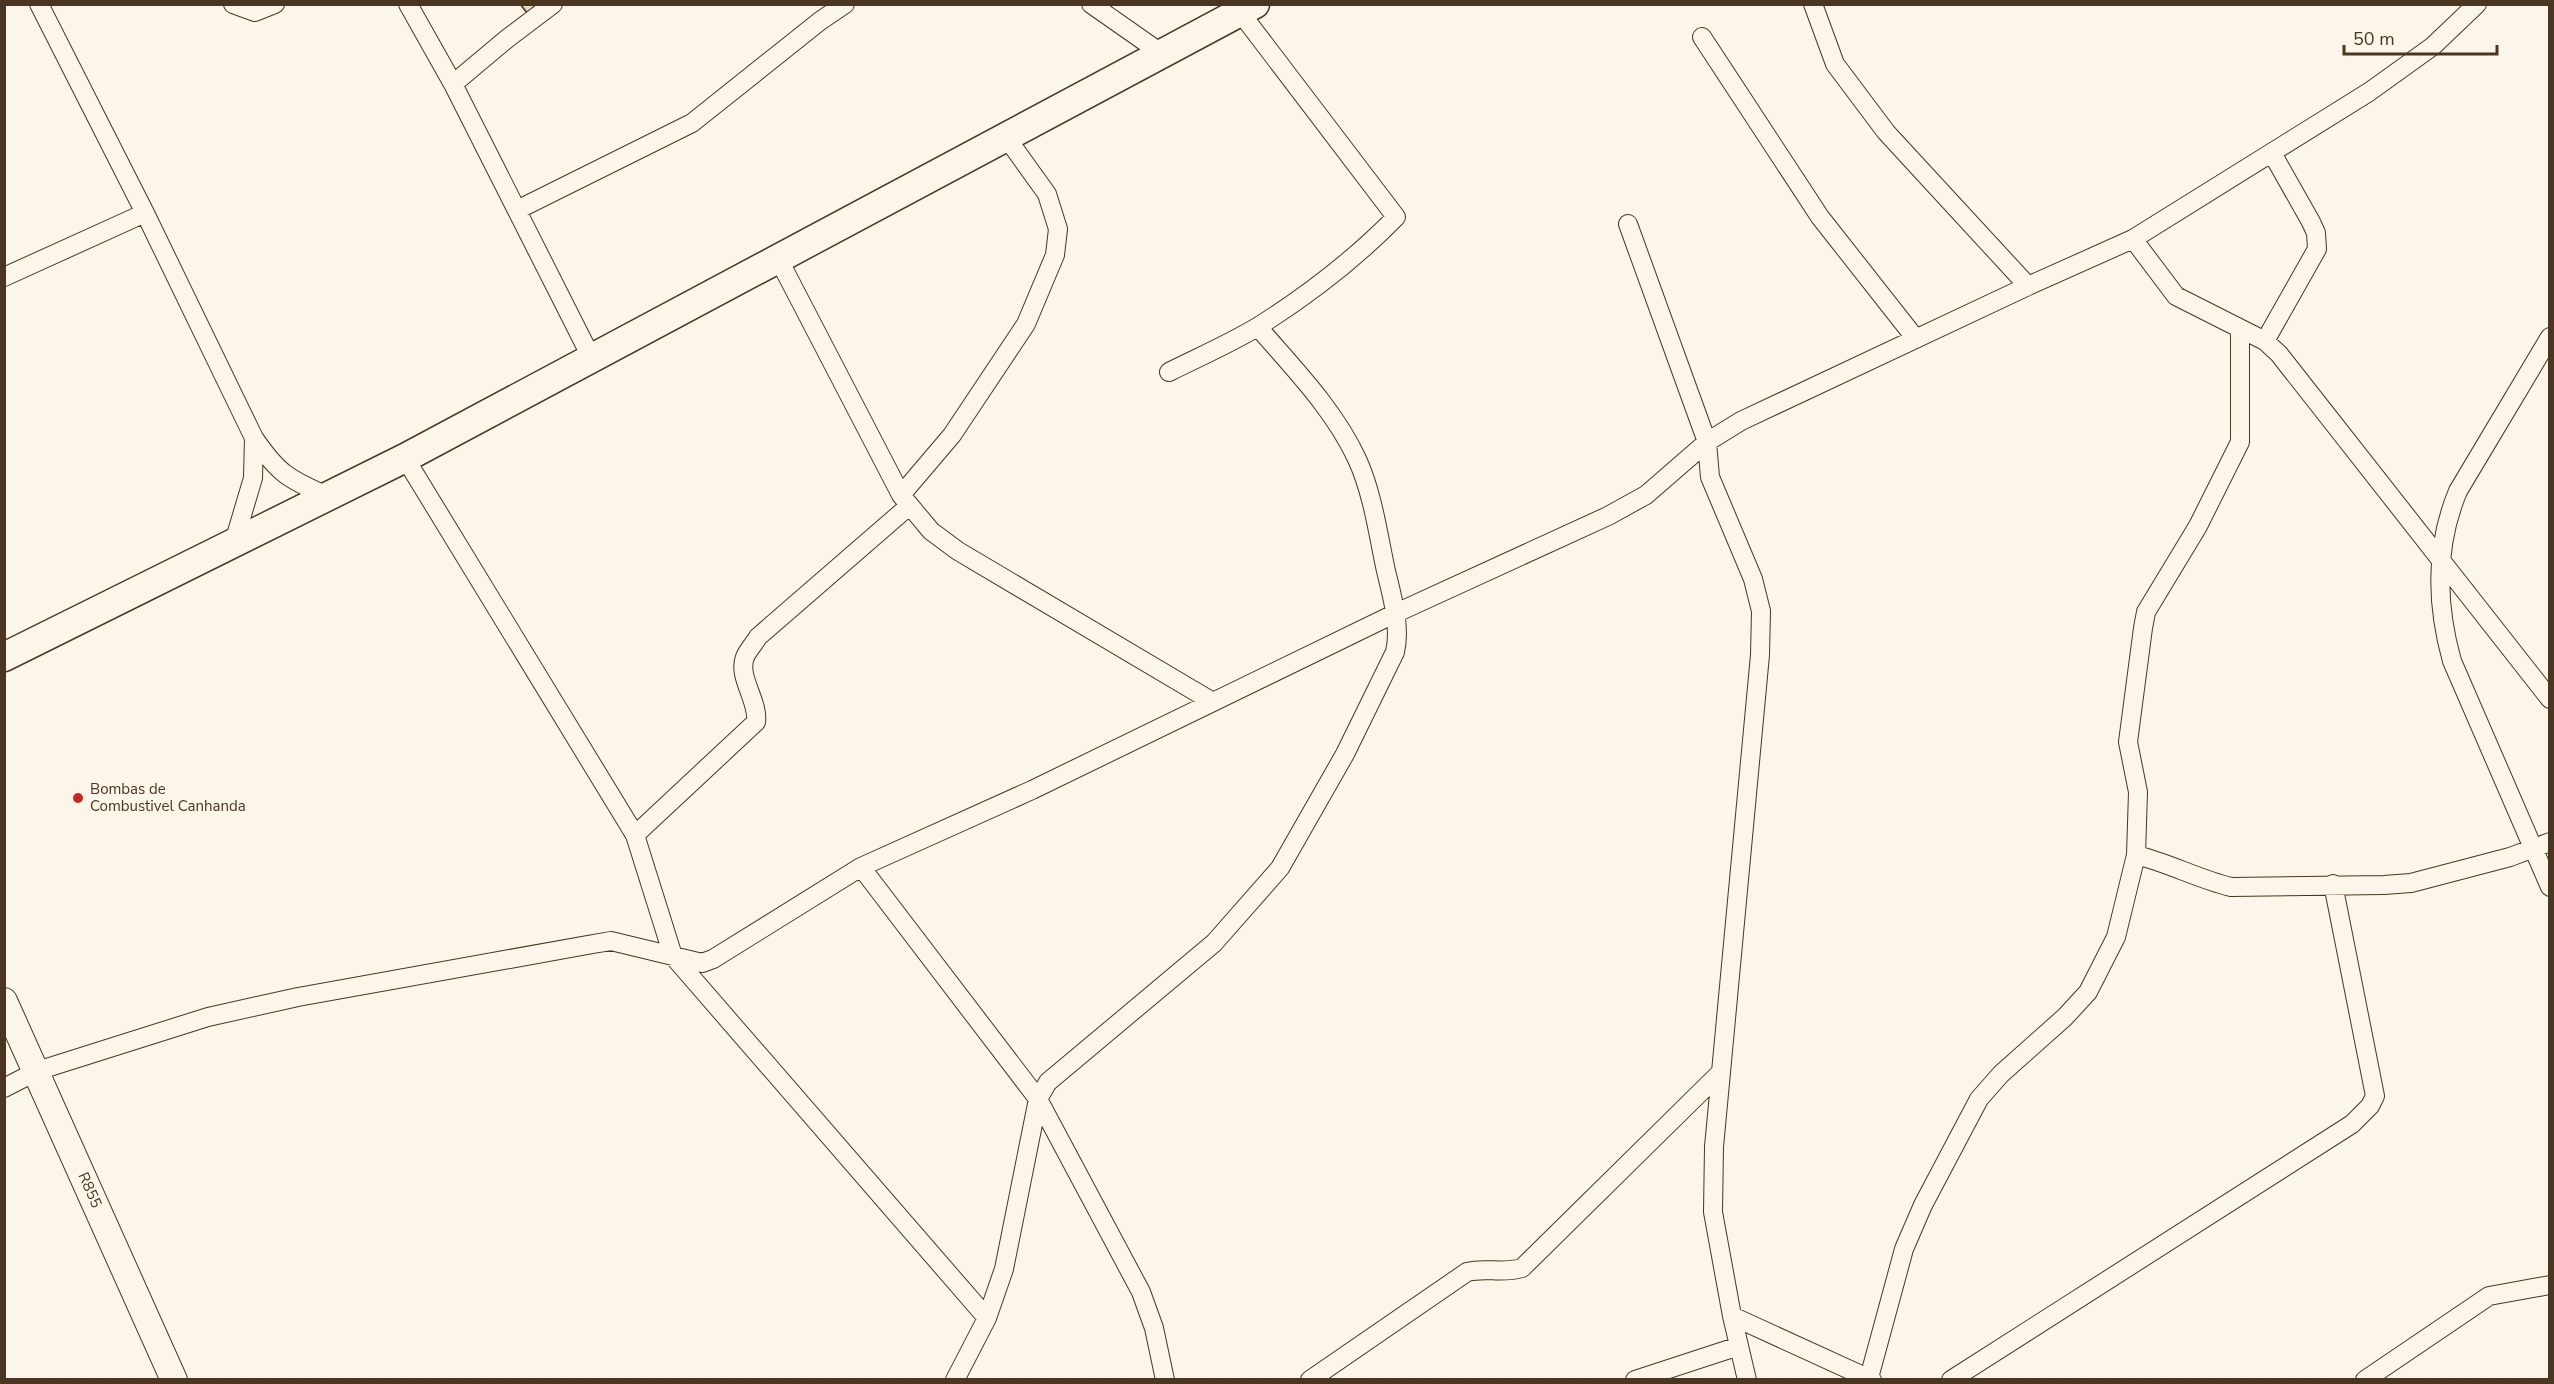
<svg xmlns="http://www.w3.org/2000/svg" width="2554" height="1384" viewBox="0 0 2554 1384" font-family="'Nunito Sans',sans-serif">
	<style>
		.building { fill: url(#building-cross-hatch); stroke: #4a3520; stroke-width: 1.5 }
		.lines { fill: none; stroke-linecap: round; stroke-linejoin: round }
		.street-casing { stroke: #4a3520; stroke-width: 20 }
		.secondary-casing { stroke: #4a3520; stroke-width: 28 }
		.primary-casing { stroke: #4a3520; stroke-width: 31 }
		.street { stroke: #fbf6e9; stroke-width: 18 }
		.secondary { stroke: #fbf6e9; stroke-width: 26 }
		.primary { stroke: #fbf6e9; stroke-width: 28 }
		.poi-dot { fill: #c62828; stroke: #fbf6e9; stroke-width: 2 }
		.labels { text-anchor: middle; stroke-width: 4.5; stroke-linejoin: round; paint-order: stroke }
		.poi-label { font-size: 15px; fill: #4a3520; stroke: #fbf6e9; text-anchor: start }
		.street-label { font-size: 15px; fill: #4a3520; stroke: #fbf6e9 }
	</style>
	<defs>
		<pattern id="building-cross-hatch" width="8" height="8" patternUnits="userSpaceOnUse" patternTransform="scale(1.5)"><rect width="8" height="8" fill="#ecdcbc"/><path d="M0 0l8 8M0 8l8-8" fill="none" stroke="#ccbda1"/></pattern>
	</defs>
	<rect width="100%" height="100%" fill="#fbf6e9"/>
	<path class="building" d="M520,4H538L527,13Z"/>
	<g class="lines">
		<defs>
			<path id="street" d="M39,4L145,213L254,438C278,473 288,479 327,496
				M233,4L255,12L275,4
				M408,4L453,84L592,359
				M1091,4L1161,53
				M1813,4L1835,64L1886,132L2028,286
				M1702,37L1820,217L1916,339
				M453,84L508,38L553,4
				M517,210L692,123L820,21L845,4
				M1628,224L1707,442L1710,477L1753,579L1761,611L1760,655L1714,1147L1713,1212L1732,1316L1747,1380
				M2133,239L2176,296L2265,341L2279,354L2550,699
				M779,260L901,495L931,531L958,551L1213,702
				M4,277L145,213
				M2550,337L2458,491C2435,546 2436,604 2452,661L2550,887
				M2265,341L2317,249L2316,233L2311,222L2272,153
				M1169,372C1199,357 1231,343 1259,326C1308,295 1356,258 1396,217L1240,12
				M405,458L635,835L673,956L987,1318
				M901,495L952,435L1026,324L1055,255L1058,229L1047,194L1006,137
				M234,542L253,478L254,438
				M635,835L756,722C759,701 737,677 745,657C748,650 754,644 758,637L909,506
				M2136,855C2169,863 2198,879 2231,887L2384,885L2411,883L2510,857L2550,842
				M861,867L1038,1099L1141,1292L1154,1328L1165,1380
				M4,1088L37,1071L208,1017L298,997L593,944L611,941L702,963L713,959L861,867L1032,790L1394,614L1608,516L1646,495L1707,442L1741,421L2028,286L2133,239L2369,92L2433,46L2477,4
				M1732,1316L1872,1380
				M1869,1378L1904,1249L1923,1205L1979,1099L2001,1074L2065,1017L2088,992L2116,937L2136,855L2138,792L2128,742L2143,628L2146,612L2198,526L2240,442V329
				M955,1380L987,1318L1004,1269L1038,1099L1048,1082L1214,943L1280,868L1345,754L1395,652C1401,627 1392,596 1386,571C1378,534 1373,494 1357,459C1334,409 1293,368 1258,327
				M1310,1380L1467,1272C1486,1267 1501,1274 1522,1268L1721,1072
				M1635,1380L1739,1346
				M1951,1380L2352,1124L2370,1106L2375,1096L2333,884
				M2365,1380L2489,1296L2550,1285"/>
			<path id="secondary" d="M4,1001L174,1380"/>
			<path id="primary" d="M4,657L405,458L1255,4"/>
		</defs>
		<use href="#street" class="street-casing"/>
		<use href="#secondary" class="secondary-casing"/>
		<use href="#primary" class="primary-casing"/>
		<use href="#street" class="street"/>
		<use href="#secondary" class="secondary"/>
		<use href="#primary" class="primary"/>
	</g>
	<circle class="poi-dot" cx="78" cy="798" r="6"/>
	<g class="labels">
		<g class="poi-label">
			<text x="90" y="794">Bombas de<tspan x="90" dy="17">Combustivel Canhanda</tspan></text>
		</g>
		<g class="street-label">
			<text transform="translate(90 1190) rotate(66)" y="5">R855</text>
		</g>
	</g>
	<rect width="2554" height="1384" fill="none" stroke="#4a3520" stroke-width="12"/>
	<path d="M2344 45v9h153v-9" fill="none" stroke="#4a3520" stroke-width="3"/>
	<text x="2353" y="45" font-size="18" fill="#4a3520" stroke="#fbf6e9" stroke-width="4.5" paint-order="stroke">50 m</text>
</svg>
